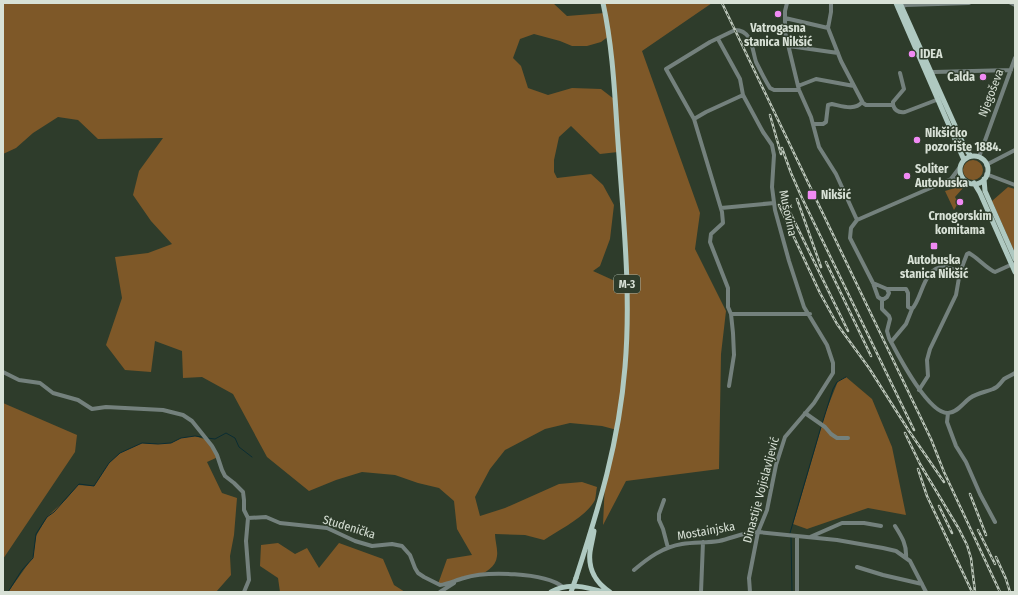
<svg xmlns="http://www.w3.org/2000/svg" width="1018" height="595" viewBox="0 0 1018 595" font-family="'Fira Sans Condensed',sans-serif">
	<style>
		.green { fill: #7e5828; fill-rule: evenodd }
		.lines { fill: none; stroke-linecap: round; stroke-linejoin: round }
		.stream { stroke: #0b2d33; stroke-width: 1 }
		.minor { stroke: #74817d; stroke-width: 4 }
		.major { stroke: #afc9c1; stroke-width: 5 }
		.rail-casing { stroke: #bcc6ba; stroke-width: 2.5 }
		.rail { stroke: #2e3c2b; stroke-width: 1; stroke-dasharray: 3; stroke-linecap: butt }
		.major-bridge { stroke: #afc9c1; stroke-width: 5 }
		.poi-dot { fill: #f18af4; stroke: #2e3c2b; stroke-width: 1.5 }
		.labels { text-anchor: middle; stroke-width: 3; stroke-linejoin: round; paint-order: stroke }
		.shield { fill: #2e3c2b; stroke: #a5b0a3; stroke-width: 1 }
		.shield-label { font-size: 11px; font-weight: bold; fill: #d8e1d6 }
		.poi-label { font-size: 12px; font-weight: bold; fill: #d8e1d6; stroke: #2e3c2b; text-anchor: start }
		.street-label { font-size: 12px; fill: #d8e1d6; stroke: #2e3c2b }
	</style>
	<rect width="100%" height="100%" fill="#2e3c2b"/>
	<path class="green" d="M3,3H553L567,16L605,13L603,3H712L642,51L700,213L695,249L726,311L721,354L719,469L626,481L603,525L605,481L617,430L602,426L570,423L545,429L505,450L490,469L475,497L480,516L505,508L559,484L582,482L597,487C596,491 596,496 595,500C587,516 559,530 544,540L525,535L495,534C495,541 498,549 497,556C495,578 455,581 438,584L447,559L472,555L457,529L454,501L439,488L418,483L395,475L362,472L336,480L309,491L267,457L233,394L202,377L183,378L182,351L155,341L151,372L125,370L106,345L122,298L115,257L148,253L172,244L151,221L133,195L139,171L163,138L98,139L78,120L58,117L33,133L16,148L3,154ZM534,34L560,41L572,46H587L601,42L609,36L614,99L601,89L572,88L548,95L528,88L521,66L513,58L520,39ZM571,126L600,154L618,152L626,288L615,281L593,271L600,266L610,239L614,205L603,185L591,174L557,178L554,172V160L559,137Z
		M963 170a10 10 0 1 1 20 0a10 10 0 1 1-20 0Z
		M958,187L963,188L955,197L958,203L954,210L945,191Z
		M1008,187L1015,189V253L992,201Z
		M846,377L872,399L892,447L906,515L868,508L807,529L793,524L826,411L838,381Z
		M3,403L77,435L75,452L3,559Z
		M195,436L207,440L218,457L207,462L222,493L237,498L234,535L230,556L231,575L216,592H8L33,557L36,536L47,517L66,499L78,485L94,486L109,463L120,453L142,443L155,444L171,443L181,438Z
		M278,543L295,554L307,548L319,568L339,543L383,559L394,585L405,592H280L278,578L260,566L261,545Z"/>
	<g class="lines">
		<path class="stream" d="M822,424L833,389L837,382L846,377
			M207,438L215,439L226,433L235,438L239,447L252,457
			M790,533L821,427
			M791,537L792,592
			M8,592L22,570L33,558L36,534L47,517L54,512L79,484L94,486L109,463L120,453L142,443L158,444L171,443L181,438L195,436L202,437"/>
		<path class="minor" d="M787,3L785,11V32L799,90L811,117L819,147L836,174L857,220
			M1011,3L1015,5
			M899,7L906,5L969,3
			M785,18L828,28L841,61L863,103L866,105H893
			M828,28L831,12V3
			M718,39L740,79L743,95L763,132L772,145L774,155L772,187L775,210L789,261L804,307L827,345L833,363V373L814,403L785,437L776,465L767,510L758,532L749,578L750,592
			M789,46L838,53
			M900,73L904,89L893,102V105C895,111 899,113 905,112L939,99
			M930,73L934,72L1011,70
			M798,86L816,79L854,86
			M694,119L706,112L743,95
			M813,124H823L826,122L828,105L832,104C842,106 855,111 862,102
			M979,157L1015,58
			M986,165L1015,150
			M986,174L1015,185
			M951,179L960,167
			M721,208L774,203
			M857,220L951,179L965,180
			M857,220L851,228L850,238L873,283L878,297L881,299H884L887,297L889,293L887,289
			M873,283L887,289H906L908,293V307L912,309C923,297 923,266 945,267C950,268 956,270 960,272
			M882,299V309L889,316L890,319L887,331L889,338C897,353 928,414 948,413C957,413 963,403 970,398C977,393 986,392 993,389C999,387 1000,383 1004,379C1007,377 1012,375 1015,373
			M731,314H810
			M891,342L906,324L912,309
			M3,372L19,380L40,383L53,393L78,400L92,409L106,407L163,410L183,415L192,421L212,446L217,455L222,470L225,476L234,483L243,492L244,500V510L248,518L266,517L280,523L327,528L355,541L372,546L392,544L402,546L410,555L415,568L418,573L424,577L440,585C448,584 456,580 464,578C486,571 544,572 563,587
			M729,386L734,355L733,333L731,314L728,307V288L710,242L711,234L723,223L722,212L694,119L666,69L710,42L735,30C752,30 752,49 756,62C760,70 765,80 770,88L774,90H799
			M919,390L928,376L927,360L930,349L956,295L960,272L967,254L969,253C978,258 987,269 995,272L1015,263
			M805,413L825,427L831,434L837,438H848
			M948,413L947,422L956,446L966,462L980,494L995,522
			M664,500L659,514V520L663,529L668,548
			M895,526C902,537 907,545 906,558
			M797,537V592
			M810,537L842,523H864L881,526
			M857,567L883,575L922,584
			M634,570C648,558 663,547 682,544C694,542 707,543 719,541C733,538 744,532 758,532L837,540L883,548L896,551L910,561L926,592
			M244,592L249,580L246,541L248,518
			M440,592L454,583
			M701,592L703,542"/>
		<path class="major" d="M896,3L964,160
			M900,3L966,150L971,156
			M960 170a14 14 0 1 1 28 0a14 14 0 1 1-28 0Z
			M984,179L985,191L1015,259
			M974,183L980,193L1015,272
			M594,531C593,538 591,545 590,552C588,569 596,583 610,592
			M576,578C599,507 619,442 625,367C631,297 624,226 619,156C615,105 614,53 603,3
			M551,592C568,582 586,587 604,592"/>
		<defs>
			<path id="rail" d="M722,3L931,439L944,472L1000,592
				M770,115L781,154
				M782,148L791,173L802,198L914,430
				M797,199L821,267
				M785,202L848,331
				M779,205L820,293L837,324L869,368L909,431L944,482
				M826,262L871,356
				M905,433L920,464L959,529L967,545L971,558L975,592
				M918,469L927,496L972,592
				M970,494L986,535
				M939,506L952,533
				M978,530L995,564
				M996,557L1006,579L1010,592"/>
		</defs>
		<use href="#rail" class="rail-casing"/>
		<use href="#rail" class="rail"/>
		<path class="major-bridge" d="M571,592L576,578"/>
	</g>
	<g class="poi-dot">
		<circle cx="778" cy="14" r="4"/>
		<circle cx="912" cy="54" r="4"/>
		<circle cx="983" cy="77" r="4"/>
		<circle cx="917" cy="140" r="4"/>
		<circle cx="907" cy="176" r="4"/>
		<rect x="807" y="190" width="10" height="10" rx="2"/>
		<circle cx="960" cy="202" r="4"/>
		<rect x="930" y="242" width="8" height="8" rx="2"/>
	</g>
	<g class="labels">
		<rect class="shield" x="614" y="275" width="26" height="18" rx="3"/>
		<g class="shield-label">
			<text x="627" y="288">M-3</text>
		</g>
		<g class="poi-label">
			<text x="778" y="32" text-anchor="middle">Vatrogasna<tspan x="778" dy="14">stanica Nikšić</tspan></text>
			<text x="920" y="58">IDEA</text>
			<text x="975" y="81" text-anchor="end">Calda</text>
			<text x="925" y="137">Nikšićko<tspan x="925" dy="14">pozorište 1884.</tspan></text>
			<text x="915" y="173">Soliter<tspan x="915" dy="14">Autobuska</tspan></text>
			<text x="821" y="199">Nikšić</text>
			<text x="960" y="220" text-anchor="middle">Crnogorskim<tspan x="960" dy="14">komitama</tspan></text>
			<text x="934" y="264" text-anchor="middle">Autobuska<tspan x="934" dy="14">stanica Nikšić</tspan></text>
		</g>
		<g class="street-label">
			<text transform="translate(991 93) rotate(-69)" y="4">Njegoševa</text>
			<text transform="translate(788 213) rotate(78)" y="4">Mušovina</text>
			<text transform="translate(761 490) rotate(-75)" y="4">Dinastije Vojislavljević</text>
			<text transform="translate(349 527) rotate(17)" y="4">Studenička</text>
			<text transform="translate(706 531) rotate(-10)" y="4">Mostainjska</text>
		</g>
	</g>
	<rect width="1018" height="595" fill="none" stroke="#d8e1d6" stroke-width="8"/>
</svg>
